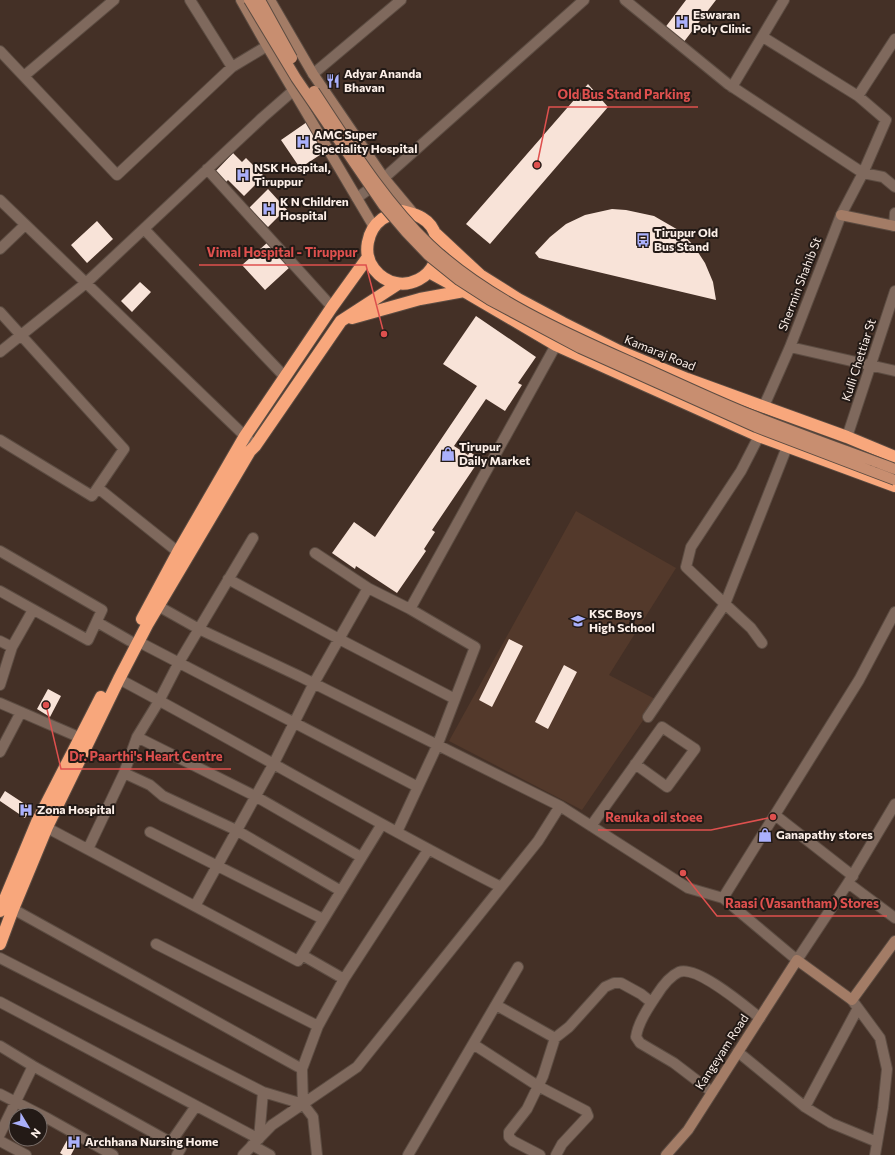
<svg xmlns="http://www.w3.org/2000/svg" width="895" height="1155" viewBox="0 0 895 1155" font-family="Commissioner,sans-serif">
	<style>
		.built { fill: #53392b }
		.building { fill: #f8e3d8 }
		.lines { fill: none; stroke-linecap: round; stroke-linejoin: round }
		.street-casing { stroke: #5c4c42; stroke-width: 12 }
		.secondary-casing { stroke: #5c4c42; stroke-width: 12 }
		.highway-casing { stroke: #5c4c42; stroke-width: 14 }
		.street { stroke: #7f695d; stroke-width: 10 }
		.secondary { stroke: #a37c66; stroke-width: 10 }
		.highway { stroke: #f8a77c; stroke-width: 12 }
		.primary-bridge-casing { stroke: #5c4c42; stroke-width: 12; stroke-linecap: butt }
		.primary-bridge { stroke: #c88e70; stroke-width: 10 }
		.labels { text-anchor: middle; stroke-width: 4; stroke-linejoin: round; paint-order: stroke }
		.poi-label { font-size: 12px; font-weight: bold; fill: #fcefe8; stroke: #231a16; text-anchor: start }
		.street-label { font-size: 12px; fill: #fcefe8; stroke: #231a16 }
		.leader { fill: none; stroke: #de504e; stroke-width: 1.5 }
		.callout-dot { fill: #de504e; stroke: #231a16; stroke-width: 1.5 }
		.callout-label { font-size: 13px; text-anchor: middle; font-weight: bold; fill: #de504e; stroke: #231a16; stroke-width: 4; stroke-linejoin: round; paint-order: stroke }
	</style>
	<rect width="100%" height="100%" fill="#443026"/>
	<path class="built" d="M576,511L676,568L609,675L657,700L582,810L449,741Z"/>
	<path class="building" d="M686,0H716L683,43L664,29Z
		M588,84L608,107L490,244L466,224Z
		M307,122L326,151L300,168L281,140Z
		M233,153L242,162L246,158L264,176L244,196L228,180L224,184L213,174Z
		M268,189L289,212L285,216L282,213L268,227L249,208Z
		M612,209L626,210L654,216L680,231L694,246L705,263L713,282L716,300L539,258L535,253L550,237L566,224L585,215Z
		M97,221L113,239L87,263L71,245Z
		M268,242L290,267L265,290L242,265Z
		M140,282L151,292L132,312L121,301Z
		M476,316L536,357L518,383L522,385L505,411L486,399L454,446L468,455L470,452L480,459L432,530L435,532L424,549L426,551L397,593L356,566L355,569L332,553L354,522L375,537L477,386L443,364Z
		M509,639L523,646L492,707L479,700Z
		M564,665L577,672L548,729L535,722Z
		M48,689L61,696L50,717L37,709Z
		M5,791L31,808L25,818L0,801V799Z
		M71,1133L80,1138L71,1155H63L60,1153Z"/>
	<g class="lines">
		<defs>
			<path id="street" d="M190,0L232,67
				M625,0L728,84L863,173L886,120L858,96
				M763,37L858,96L895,39
				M0,51L117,175L232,67L267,46
				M313,74L401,0
				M24,76L114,0
				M732,87L784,0
				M207,169L332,307
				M357,198L384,178L584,0
				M0,200L86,283L262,118L294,90
				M894,226L895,213
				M144,229L285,377
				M0,249L25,225
				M0,312L124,449L92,496L0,440
				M790,347L895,371
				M0,352L86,283L249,440
				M764,406L790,347L841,215L863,173L883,177L895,187
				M759,436L741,471L691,547L686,567L725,604L787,447
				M847,437L895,291
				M98,488L178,552
				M0,551L102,610L88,640L0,591
				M315,553L368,588
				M228,579L339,639L455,699
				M151,602L199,629L299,676L560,806L688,888L723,898L797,960L848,883L895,804
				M97,622L130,641
				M0,641L12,647
				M139,642L418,787
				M119,679C247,747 372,822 501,887
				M0,685L12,647L33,610
				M0,703L81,738
				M648,717L725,604L751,628L762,643
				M137,737L255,796L361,857
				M0,752L21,712
				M124,773L150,785L163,796L236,830L341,891
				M775,815L853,876
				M40,824L298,961L382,824
				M591,826L662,727L695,749L667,787L635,764
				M150,832L323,919
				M397,832L437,746L475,647L410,609L556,345
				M88,849L124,773L137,737L159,701L178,664L253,538
				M848,883L895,918
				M723,898L859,680L895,612
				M195,906L274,763L314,683L368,588L410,609
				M13,909L302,1069
				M156,944L318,1026
				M302,955L344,979
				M0,958L263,1092L303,1104L313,1117L317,1155
				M852,1000L880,1038L887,1069L883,1108L875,1155
				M0,1002L259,1139L263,1092
				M496,1005L555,1038
				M473,1044L538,1086L586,1111L588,1116L562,1144L556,1155
				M0,1046L33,1066L181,1148L177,1155
				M738,1052L805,1107L831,1123L877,1142
				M712,1092L674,1063L640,1043L636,1037C638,1023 648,1008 656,996C661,988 670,976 679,972C697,965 746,1007 760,1018
				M0,1094L47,1118L113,1155
				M303,1104L302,1069L318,1026L344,979L428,850
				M805,1107L858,1008
				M0,1134L33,1066
				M0,1141L26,1155
				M171,1142L196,1106
				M252,1145L270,1155
				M243,1155L272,1125L357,1067L538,841L560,806
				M408,1155L518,967
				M540,1155L513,1141L509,1137V1132L527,1109L543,1076L555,1038L569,1027L605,987L614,983H621L641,994L651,1002"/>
			<path id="secondary" d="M241,0L267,46L374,227
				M270,0L313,74L384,178L414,214
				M841,215L895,226
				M666,1155L688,1130L797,960L852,1000L895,941"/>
			<path id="highway" d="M402,211C409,213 416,214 422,218C429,222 434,229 436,237C447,276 399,301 374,269C362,254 367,230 382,219C388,215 395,213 402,211Z
				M436,234L480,275L518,299L563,323L619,351L687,379L847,437L895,457
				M429,272L469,294L556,345L759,436L895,486
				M352,318L420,299L464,291L466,290
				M142,619L178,552L245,436L332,307L368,257
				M0,911L37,822L101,697
				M0,944L13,909L47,827L119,679L147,625L250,451L255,446L341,321L398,284"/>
		</defs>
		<use href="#street" class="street-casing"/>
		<use href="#secondary" class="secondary-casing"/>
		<use href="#highway" class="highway-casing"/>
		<use href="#street" class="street"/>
		<use href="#secondary" class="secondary"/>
		<use href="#highway" class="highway"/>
		<defs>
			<path id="primary-bridge" d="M249,0L296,78L383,205L406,232L428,255L459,280L490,300L580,348L756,427L895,480
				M260,0L292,58
				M314,91C349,144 384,201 430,245C486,298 563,332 633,363C672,380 711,399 751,415C799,434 847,451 895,469"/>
		</defs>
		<use href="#primary-bridge" class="primary-bridge-casing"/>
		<use href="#primary-bridge" class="primary-bridge"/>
	</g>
	<defs>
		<symbol id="hospital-bare" viewBox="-9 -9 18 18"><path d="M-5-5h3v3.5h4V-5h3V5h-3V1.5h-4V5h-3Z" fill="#aab0fb" stroke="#231a16" stroke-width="2.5" paint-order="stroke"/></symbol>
		<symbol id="restaurant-bare" viewBox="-9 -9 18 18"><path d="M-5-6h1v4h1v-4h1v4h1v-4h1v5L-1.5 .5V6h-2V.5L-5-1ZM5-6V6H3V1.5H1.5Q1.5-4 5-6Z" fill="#aab0fb" stroke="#231a16" stroke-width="2.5" paint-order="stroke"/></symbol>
		<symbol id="bus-bare" viewBox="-9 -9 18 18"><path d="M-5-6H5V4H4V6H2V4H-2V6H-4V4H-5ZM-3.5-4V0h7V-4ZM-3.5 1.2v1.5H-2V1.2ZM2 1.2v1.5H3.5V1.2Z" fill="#aab0fb" stroke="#231a16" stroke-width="2.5" paint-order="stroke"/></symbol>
		<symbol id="shop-bare" viewBox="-9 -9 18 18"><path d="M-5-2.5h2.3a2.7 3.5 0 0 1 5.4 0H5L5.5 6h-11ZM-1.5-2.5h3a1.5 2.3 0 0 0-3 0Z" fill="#aab0fb" stroke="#231a16" stroke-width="2.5" paint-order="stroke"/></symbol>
		<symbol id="school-bare" viewBox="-9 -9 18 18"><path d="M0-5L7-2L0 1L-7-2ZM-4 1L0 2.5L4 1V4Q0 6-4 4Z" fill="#aab0fb" stroke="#231a16" stroke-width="2.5" paint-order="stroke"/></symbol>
	</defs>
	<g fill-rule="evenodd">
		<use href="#hospital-bare" x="672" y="12" width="20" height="20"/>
		<use href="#restaurant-bare" x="323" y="71" width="20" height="20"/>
		<use href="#hospital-bare" x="293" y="132" width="20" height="20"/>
		<use href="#hospital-bare" x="233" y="165" width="20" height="20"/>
		<use href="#hospital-bare" x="259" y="199" width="20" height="20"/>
		<use href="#bus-bare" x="633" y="230" width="20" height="20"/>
		<use href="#shop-bare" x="438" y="444" width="20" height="20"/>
		<use href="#school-bare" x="568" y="611" width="20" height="20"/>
		<use href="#hospital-bare" x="16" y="800" width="20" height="20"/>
		<use href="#shop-bare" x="755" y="825" width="20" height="20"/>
		<use href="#hospital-bare" x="64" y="1132" width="20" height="20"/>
	</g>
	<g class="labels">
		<g class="poi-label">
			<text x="693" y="19">Eswaran<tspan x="693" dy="14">Poly Clinic</tspan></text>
			<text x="344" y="78">Adyar Ananda<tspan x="344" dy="14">Bhavan</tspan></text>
			<text x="314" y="139">AMC Super<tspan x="314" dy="14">Speciality Hospital</tspan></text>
			<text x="254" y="172">NSK Hospital,<tspan x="254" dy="14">Tiruppur</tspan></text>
			<text x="280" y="206">K N Children<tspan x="280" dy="14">Hospital</tspan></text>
			<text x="654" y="237">Tirupur Old<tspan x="654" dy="14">Bus Stand</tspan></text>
			<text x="459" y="451">Tirupur<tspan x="459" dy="14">Daily Market</tspan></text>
			<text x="589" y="618">KSC Boys<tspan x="589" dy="14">High School</tspan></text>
			<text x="37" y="814">Zona Hospital</text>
			<text x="776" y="839">Ganapathy stores</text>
			<text x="85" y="1146">Archhana Nursing Home</text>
		</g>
		<g class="street-label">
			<text transform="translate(800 284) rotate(-69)" y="4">Shermin Shahib St</text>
			<text transform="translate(660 353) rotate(22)" y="4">Kamaraj Road</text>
			<text transform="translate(859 360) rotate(-72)" y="4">Kulli Chettiar St</text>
			<text transform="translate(722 1052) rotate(-57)" y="4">Kangeyam Road</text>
		</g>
	</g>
	<path class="leader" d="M537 165L549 107H698M384 334L366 265H199M46 705L61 769H231M773 817L711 830H598M683 873L717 916H887"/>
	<g class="callout-dot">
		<circle cx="537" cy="165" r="4"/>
		<circle cx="384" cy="334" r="4"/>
		<circle cx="46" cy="705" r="4"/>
		<circle cx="773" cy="817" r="4"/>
		<circle cx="683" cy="873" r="4"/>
	</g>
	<g class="callout-label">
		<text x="624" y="99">Old Bus Stand Parking</text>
		<text x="282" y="257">Vimal Hospital - Tiruppur</text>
		<text x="146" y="761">Dr. Paarthi's Heart Centre</text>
		<text x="654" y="822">Renuka oil stoee</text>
		<text x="802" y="908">Raasi (Vasantham) Stores</text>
	</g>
	<g transform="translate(28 1127) rotate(128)"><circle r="19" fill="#231a16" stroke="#7a6f6a"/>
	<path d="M0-3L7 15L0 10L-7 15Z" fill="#aab0fb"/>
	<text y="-6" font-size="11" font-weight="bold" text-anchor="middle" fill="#fcefe8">N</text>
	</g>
</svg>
